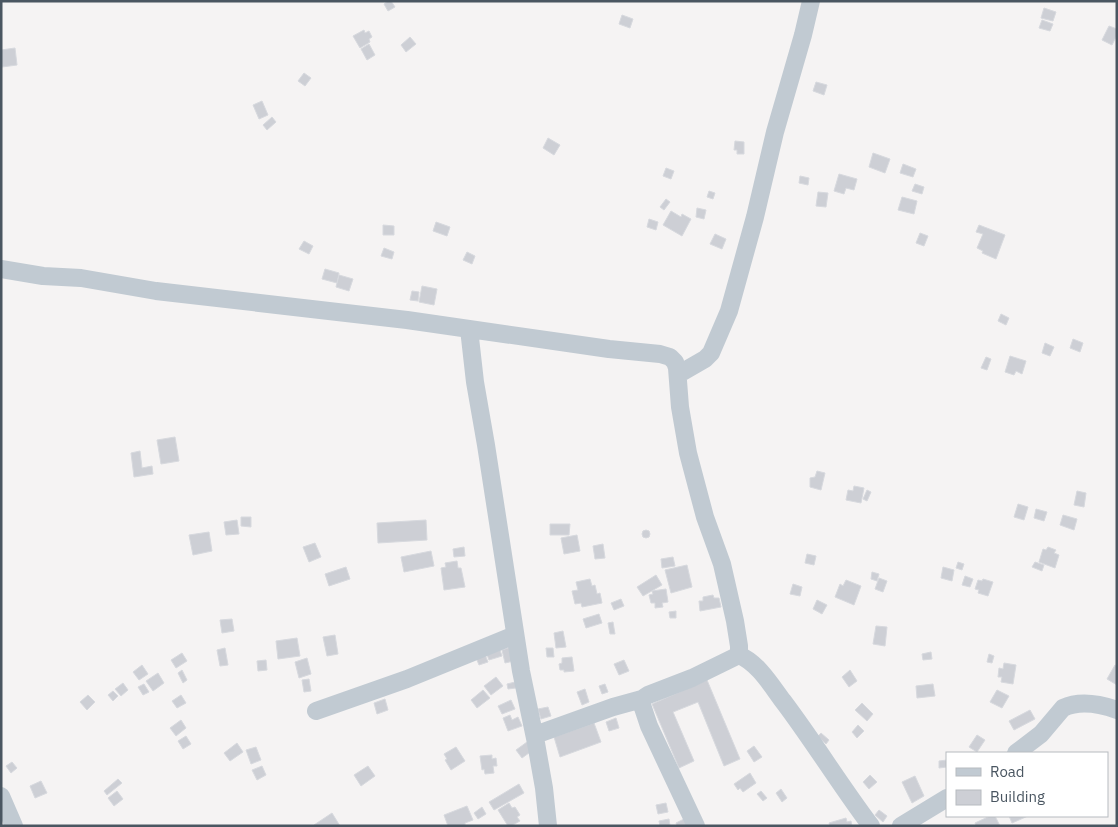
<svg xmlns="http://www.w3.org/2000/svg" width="1118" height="827" viewBox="0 0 1118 827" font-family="'IBM Plex Sans',sans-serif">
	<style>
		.building { fill: #cdcfd5; stroke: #d7d9de }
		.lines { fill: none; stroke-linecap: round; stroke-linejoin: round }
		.minor { stroke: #c1cad2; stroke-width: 18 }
	</style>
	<rect width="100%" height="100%" fill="#f5f3f3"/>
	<path class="building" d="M388,1H391L395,7L388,11L384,4Z
		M1044,8L1056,12L1053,21L1041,18Z
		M622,15L633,19L630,28L619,24Z
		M1042,20L1053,24L1050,31L1039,28Z
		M1109,26L1117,29V35L1112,45L1102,40Z
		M364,30L365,33L369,31L372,37L369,39L370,42L360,48L353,36Z
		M410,37L416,44L406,52L401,45Z
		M369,44L375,55L367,60L361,49Z
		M15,48L17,65L2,67L1,50Z
		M304,73L311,78L305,86L298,81Z
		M816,82L827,85L824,95L813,91Z
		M262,101L268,115L259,119L253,105Z
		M272,117L276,122L267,130L263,125Z
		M548,138L560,145L554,155L543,148Z
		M735,141L744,142V154H737V150H734Z
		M873,153L890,159L885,173L869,167Z
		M903,164L916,169L913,177L900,173Z
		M666,168L674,171L671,179L663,176Z
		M839,174L857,179L854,190L846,188L844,194L834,191Z
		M800,176L809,178L808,185L799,183Z
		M915,184L924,187L922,194L912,191Z
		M709,191L715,193L713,199L707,197Z
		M818,192L828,193L826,207L816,206Z
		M902,197L917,201L914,214L898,210Z
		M666,199L670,202L664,210L660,207Z
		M697,208L706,210L704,219L696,217Z
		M671,211L681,217L682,214L691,219L682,236L663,225Z
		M649,219L658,222L656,230L647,227Z
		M436,222L450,227L447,236L433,231Z
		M383,225L394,226V235H383Z
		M979,225L1005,235L996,259L982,253L983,251L977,248L983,234L976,232Z
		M920,233L928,236L924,246L916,243Z
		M715,234L726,239L722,249L710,244Z
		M304,241L313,246L309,254L299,249Z
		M384,248L394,252L392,259L381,256Z
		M467,252L475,256L472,264L463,260Z
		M325,269L339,273L337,283L322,279Z
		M339,275L353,279L349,291L336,287Z
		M422,286L437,289L434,305L419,302Z
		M412,291L419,292L418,301L410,300Z
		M1001,314L1009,318L1006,325L998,321Z
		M1073,339L1083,343L1080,352L1070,348Z
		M1045,343L1054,347L1050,356L1042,353Z
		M1010,356L1026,361L1022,374L1016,371L1014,375L1005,372Z
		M986,357L991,359L987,370L981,368Z
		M175,437L179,461L161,464L157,440Z
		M140,451L142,468L152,466L153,474L134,477L131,453Z
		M817,471L825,473L821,490L810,487V478L815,477Z
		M854,486L864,488L861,503L846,500L848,490L853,491Z
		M867,490L871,492L867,501L863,499Z
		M1077,491L1086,493L1084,507L1074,505Z
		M1018,504L1028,507L1024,520L1014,517Z
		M1036,509L1047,512L1044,521L1034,518Z
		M1063,515L1077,519L1074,530L1060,525Z
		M241,517H251V527L241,526Z
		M237,520L239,534L226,535L224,522Z
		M426,520L427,540L378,543L377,523Z
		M550,524H570L569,535H550Z
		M642 534a4 4 0 1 1 8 0a4 4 0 1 1-8 0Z
		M209,532L212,551L193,555L189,535Z
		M577,535L580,551L564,554L561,538Z
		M315,543L321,557L309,562L303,547Z
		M603,544L605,558L595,559L593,546Z
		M464,547L465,556L454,557L453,549Z
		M1048,547L1056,550L1054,553L1059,555L1055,568L1039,562L1043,549L1046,550Z
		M431,551L434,566L404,572L401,557Z
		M807,554L816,556L814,565L805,563Z
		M673,557L675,566L662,568L661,559Z
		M457,561L458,568H461L465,587L444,590L441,568L446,567L445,563Z
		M958,562L964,564L962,570L956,568Z
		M1035,562L1044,565L1042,571L1032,567Z
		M687,565L692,587L671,593L665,570Z
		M346,567L350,579L329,586L325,574Z
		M943,567L954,570L952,581L941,578Z
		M872,572L879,574L877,581L871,579Z
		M656,575L662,585L643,596L637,587Z
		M965,576L973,579L970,587L962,585Z
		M879,578L887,581L883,592L875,589Z
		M590,579L592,586L595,585L597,594L600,593L602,603L582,607L581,603L575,604L572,591L578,590L576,582Z
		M983,579L993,582L988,596L978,593L979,590L975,589L978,580L982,581Z
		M846,580L861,586L854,605L835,597L840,584L843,586Z
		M793,584L802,587L800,596L790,594Z
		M666,589L668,602L662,603L663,607L655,608V603H651L649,595L653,594L652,591Z
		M713,595L714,598H719L721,607L700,611L699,601H703V597Z
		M621,599L624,606L614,610L611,603Z
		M817,600L827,605L822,614L813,609Z
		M676,611V618H670L669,612Z
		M599,614L602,623L586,628L583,619Z
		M232,619L234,631L222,633L220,620Z
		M613,622L615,634H610L608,623Z
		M876,626L887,627L885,646L873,644Z
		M563,631L566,647L556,648L554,633Z
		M335,635L338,654L327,656L323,637Z
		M297,638L300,656L278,659L276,641Z
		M499,647L502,656L489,660L486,652Z
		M511,647L514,661L505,663L502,650Z
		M225,648L228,665L220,666L217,650Z
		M546,648H553L554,657H547Z
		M484,652L488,662L479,665L475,655Z
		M931,652L932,659L923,660L922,654Z
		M182,653L187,661L176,668L171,660Z
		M989,654L994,656L992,663L987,662Z
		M572,657L574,671L564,672V670H560L559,664L562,663V658Z
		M307,658L311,674L299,678L295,662Z
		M266,660L267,670L258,671L257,661Z
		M624,660L629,671L619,675L614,664Z
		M1004,663L1016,665L1013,684L1001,682L1002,677H998L999,668L1003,669Z
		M142,665L148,674L139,680L133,672Z
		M1115,665L1117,666V685L1107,679Z
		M182,670L187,680L183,683L178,673Z
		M850,670L857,681L849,687L842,677Z
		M158,673L164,683L153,691L146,681Z
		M496,677L503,686L491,695L484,686Z
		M309,679L311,691L304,692L302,680Z
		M707,680L740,759L724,766L698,702L673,712L694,761L679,768L652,704Z
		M515,682L516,688L508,689L507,684Z
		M123,683L128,690L121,696L115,689Z
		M144,684L149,692L143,695L138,687Z
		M605,684L608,692L602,694L599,686Z
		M933,684L935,696L917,698L916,686Z
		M585,689L589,702L582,705L577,692Z
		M483,690L490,698L477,708L471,700Z
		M997,690L1009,696L1002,708L990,702Z
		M113,691L118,696L113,701L108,695Z
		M88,695L95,702L87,710L80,702Z
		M181,695L186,703L177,708L172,701Z
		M385,699L388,710L377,714L374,703Z
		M511,700L515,709L502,714L498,706Z
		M862,703L873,714L867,721L855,710Z
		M548,707L551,716L541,719L538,709Z
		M1030,710L1035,719L1014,730L1009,721Z
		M510,715L512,720L518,717L522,726L508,731L503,718Z
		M616,718L619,728L609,731L606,722Z
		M181,720L186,728L176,736L170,728Z
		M594,723L601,742L560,757L554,737Z
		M858,725L864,731L857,738L852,732Z
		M821,733L829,740L826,744L818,736Z
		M977,735L985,740L977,752L969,747Z
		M186,736L191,744L183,749L178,741Z
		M527,742L533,750L522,758L516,750Z
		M237,743L243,752L230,761L224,753Z
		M754,746L762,757L754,762L747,751Z
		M256,747L261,760L251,764L246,750Z
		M456,747L465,761L451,770L445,760L447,759L444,754Z
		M492,755V759L496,758L497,766H493L494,773L485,774L484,769L482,770L480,756Z
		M947,760V767L939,768V761Z
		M12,762L17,768L11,773L6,766Z
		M262,766L266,775L257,780L252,770Z
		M368,766L375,776L361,786L354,775Z
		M750,773L756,783L743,792L740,788L738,790L734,784Z
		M870,775L877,782L869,789L863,782Z
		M915,776L924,796L912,803L902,782Z
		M118,779L122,783L107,795L104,791Z
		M41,781L47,793L35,798L30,786Z
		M519,784L524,793L494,810L489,802Z
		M781,789L787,798L782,802L776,793Z
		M117,791L123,799L114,806L108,798Z
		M761,791L767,798L763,801L757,794Z
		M509,803L512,808L515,807L520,815L517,817L520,821L511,826H508L498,810Z
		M666,803L668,812L658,814L656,805Z
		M467,806L473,820L465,823V826H448L444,815Z
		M482,807L486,814L478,819L474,813Z
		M879,810L887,816L883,822L875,815Z
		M332,813L340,826H315L314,825Z
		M990,816H995L1000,826H976L975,823Z
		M1009,816H1028L1012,823Z
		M846,818L847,822L851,821L852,826H830L829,823Z
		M669,819L670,826H660L659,821Z
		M684,819L687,826H677L676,823Z"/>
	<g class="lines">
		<path class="minor" d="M1,269L43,276L81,278L156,291L407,320L609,349L660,354L670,357L675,362L677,368L680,407L688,453L705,517L722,564L735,621L739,646V655
			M469,329L475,382L486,445L521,671L536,743L544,788L548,826
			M679,374L705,359L711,353L729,311L755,217L775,132L803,35L811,1
			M739,655C758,663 771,685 783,701C814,742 840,785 871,826
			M642,699V705L649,726L696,826
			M316,711L407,679L515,635
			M535,735L613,707L642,699L648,695L692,678L739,655
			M1016,753L1041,734L1063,708C1080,700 1100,704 1117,710
			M1,796L14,826
			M901,826L947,798"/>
	</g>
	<rect width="1118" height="827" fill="none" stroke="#4a5661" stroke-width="5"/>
	<rect x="946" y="752" width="162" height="65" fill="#ffffff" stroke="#b7bbc0"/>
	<rect x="956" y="768" width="25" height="8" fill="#c1cad2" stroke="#b7bbc0"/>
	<text x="990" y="777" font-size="15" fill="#4a5661">Road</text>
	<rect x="956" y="790" width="25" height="15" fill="#cdcfd5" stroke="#b7bbc0"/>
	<text x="990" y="802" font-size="15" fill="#4a5661">Building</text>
</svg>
